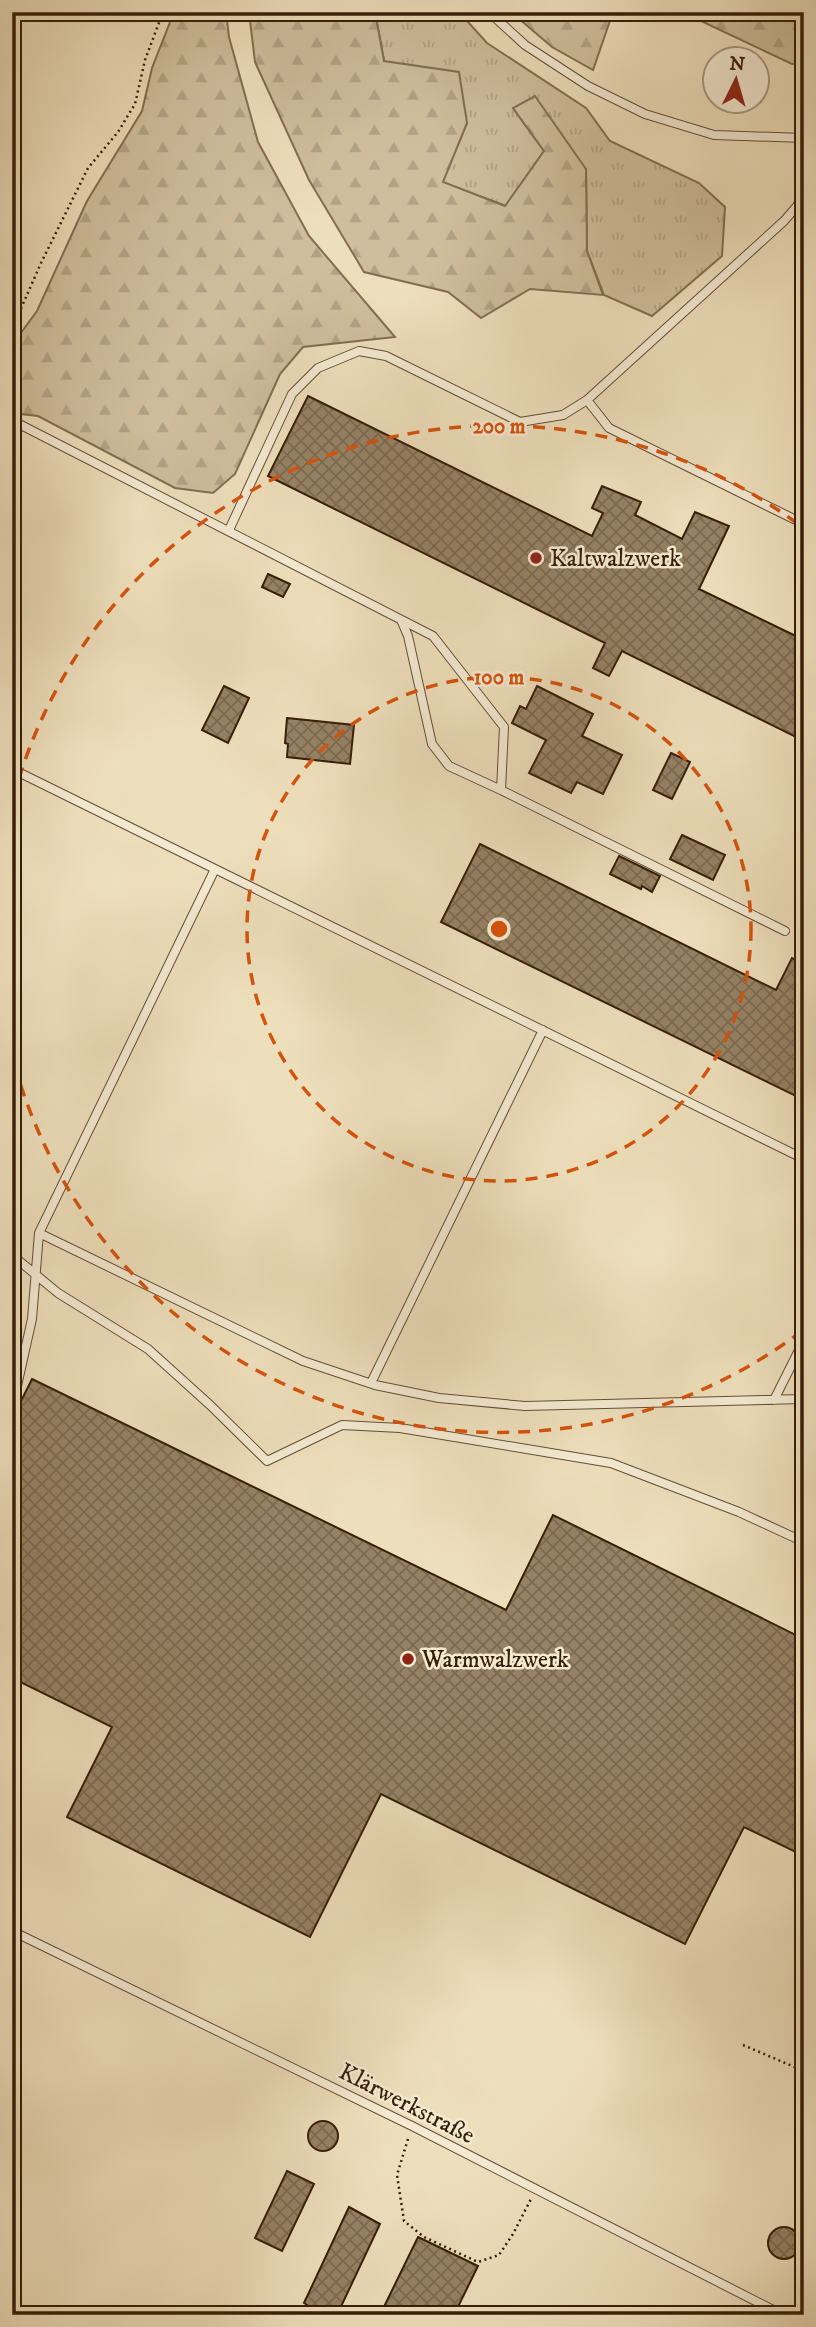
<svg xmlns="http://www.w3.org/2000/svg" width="816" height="2327" viewBox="0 0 816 2327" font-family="'IM FELL DW Pica',serif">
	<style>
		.grass { fill: url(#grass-tufts); stroke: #836e52; stroke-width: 2 }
		.forest { fill: url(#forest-firs); stroke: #836e52; stroke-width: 2 }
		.building { fill: url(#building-cross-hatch); stroke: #371e07; stroke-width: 2 }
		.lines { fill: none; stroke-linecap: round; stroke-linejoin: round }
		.lane-casing { stroke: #654e34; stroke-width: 10 }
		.path { stroke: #371e07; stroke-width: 2.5; stroke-dasharray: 2 3.5; stroke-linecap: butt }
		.lane { stroke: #f4ead3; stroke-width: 8 }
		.ring { fill: none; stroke: #d6530c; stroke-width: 3.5; stroke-dasharray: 12 9 }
		.poi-dot { fill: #8f2418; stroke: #f4ead3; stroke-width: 2.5 }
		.labels { text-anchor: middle; stroke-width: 5; stroke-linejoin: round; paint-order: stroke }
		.poi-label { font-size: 24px; fill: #371e07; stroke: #f4ead3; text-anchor: start }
		.street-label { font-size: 24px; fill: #371e07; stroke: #f4ead3 }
		.centre { fill: #d6530c; stroke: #f4ead3; stroke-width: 3.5 }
		.ring-label { font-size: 21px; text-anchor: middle; font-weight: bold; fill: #d6530c; stroke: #f4ead3; stroke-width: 5; stroke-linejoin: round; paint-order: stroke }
	</style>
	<defs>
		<pattern id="grass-tufts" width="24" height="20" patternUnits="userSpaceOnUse" patternTransform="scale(1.75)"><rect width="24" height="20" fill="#cfbe9d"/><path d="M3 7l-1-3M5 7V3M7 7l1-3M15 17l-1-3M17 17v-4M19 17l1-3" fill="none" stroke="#b2a386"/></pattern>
		<pattern id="forest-firs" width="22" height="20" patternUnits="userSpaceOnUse" patternTransform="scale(1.75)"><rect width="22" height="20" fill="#cfbe9d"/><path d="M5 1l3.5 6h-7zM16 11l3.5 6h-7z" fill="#b2a386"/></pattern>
		<pattern id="building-cross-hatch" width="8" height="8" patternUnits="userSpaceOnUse" patternTransform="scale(1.75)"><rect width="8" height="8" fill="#968265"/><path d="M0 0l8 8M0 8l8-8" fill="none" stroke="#7b6a51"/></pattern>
	</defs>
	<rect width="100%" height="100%" fill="#eedfbc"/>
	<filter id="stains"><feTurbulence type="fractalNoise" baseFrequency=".00286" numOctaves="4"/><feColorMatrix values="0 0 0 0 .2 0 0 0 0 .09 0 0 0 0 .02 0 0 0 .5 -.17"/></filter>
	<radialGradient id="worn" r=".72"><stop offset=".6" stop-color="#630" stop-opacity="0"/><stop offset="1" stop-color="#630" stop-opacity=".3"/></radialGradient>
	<path class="grass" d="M375,12H459L487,43L586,108L610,141L699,183L725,207L722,256L652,316L604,295L587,251L586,169L513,108L544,151L506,206L442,182L467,123L384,61Z"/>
	<path class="forest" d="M174,12H226L229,37L258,142L309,236L395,337L303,347L280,374L235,474L213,493L175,488L38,416L12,413V345L37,311L87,201L142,111L152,68Z
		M249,12H375L384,61L459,72L467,123L443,182L505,206L544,151L513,108L535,96L586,169L587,251L603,295L530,289L481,318L448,292L364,272L309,180L255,62Z
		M511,12H613L593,70L552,47Z
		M682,12H804V64H792Z"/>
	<path class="building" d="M308,396L592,536L603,513L592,508L602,486L641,502L635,515L682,539L695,512L729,526L699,589L804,640V741L622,651L609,676L593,668L605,643L268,476Z
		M268,574L290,584L283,597L262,587Z
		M224,686L249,698L228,743L202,730Z
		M537,686L593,714L582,736L622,755L603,794L577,782L571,793L529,773L546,740L512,723L520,706L526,709Z
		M287,718L354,725L350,764L287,757L288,744L285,743Z
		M671,753L690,762L672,799L653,790Z
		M682,835L725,855L713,880L670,859Z
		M480,844L776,990L792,958L804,964V1100L441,922Z
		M619,856L660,876L652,892L642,886L641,889L610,874Z
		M32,1379L506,1610L553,1515L804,1639V1856L744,1827L685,1944L381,1794L310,1937L67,1817L112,1727L12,1678V1419Z
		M308 2136a15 15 0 1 1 30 0a15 15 0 1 1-30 0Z
		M287,2171L314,2184L282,2251L255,2238Z
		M349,2207L380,2224L337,2315H323L304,2303Z
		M768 2243a16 16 0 1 1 32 0a16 16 0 1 1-32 0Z
		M418,2237L478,2266L454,2315H380Z"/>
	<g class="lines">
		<defs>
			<path id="lane" d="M489,12L525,45L588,86L645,114L714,135L804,138
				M804,198L784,221L587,400L609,428L804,524
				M12,423L19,424L433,636L504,727L501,790L785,931
				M229,530L292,394L318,368L359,351L386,356L520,422L563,415L587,400
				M402,622L408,636L432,744L449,766L501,790
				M12,769L804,1159
				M39,1233L303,1361L375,1385L439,1398L525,1406L804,1399
				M12,1255L58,1293L148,1349L210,1405L267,1461L342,1425L400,1428L611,1463L739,1512L804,1542
				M371,1383L543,1030
				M12,1397L17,1386L32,1319L39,1233L215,869
				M774,1400L804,1340
				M12,1931L412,2126L783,2315"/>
		</defs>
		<use href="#lane" class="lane-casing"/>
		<path class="path" d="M12,329L41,263L88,168L118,132L135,104L145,60L163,12
			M743,2045L804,2071
			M408,2139L397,2175L404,2221L424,2237L478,2262L499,2255L513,2234L531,2199
			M793,2309L804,2288"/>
		<use href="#lane" class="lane"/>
	</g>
	<g class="ring">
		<circle cx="499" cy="929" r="252"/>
		<path d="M802 1331A503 503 0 0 1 13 1059M13 799A503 503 0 0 1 802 527"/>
	</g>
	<g class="poi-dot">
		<circle cx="536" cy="558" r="7"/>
		<circle cx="408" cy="1659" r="7"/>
	</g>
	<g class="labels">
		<g class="poi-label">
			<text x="550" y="566">Kaltwalzwerk</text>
			<text x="422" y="1667">Warmwalzwerk</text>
		</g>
		<g class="street-label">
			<text transform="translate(407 2103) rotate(27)" y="8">Klärwerkstraße</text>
		</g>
	</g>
	<circle cx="499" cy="929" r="10" class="centre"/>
	<g class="ring-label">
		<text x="499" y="433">200 m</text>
		<text x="499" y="684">100 m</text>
	</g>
	<rect width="816" height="2327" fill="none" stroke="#eedfbc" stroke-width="42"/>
	<rect x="14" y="14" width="788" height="2299" fill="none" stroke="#371e07" stroke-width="3.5"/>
	<rect x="21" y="21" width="774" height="2285" fill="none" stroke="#371e07" stroke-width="2"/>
	<g transform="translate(736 80) rotate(5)"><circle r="33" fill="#f4ead3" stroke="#a89881" stroke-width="2"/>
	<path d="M0-5L12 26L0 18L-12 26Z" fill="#8f2418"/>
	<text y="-10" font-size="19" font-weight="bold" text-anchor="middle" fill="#371e07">N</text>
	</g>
	<rect width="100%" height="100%" filter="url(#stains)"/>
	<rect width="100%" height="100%" fill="url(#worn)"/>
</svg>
